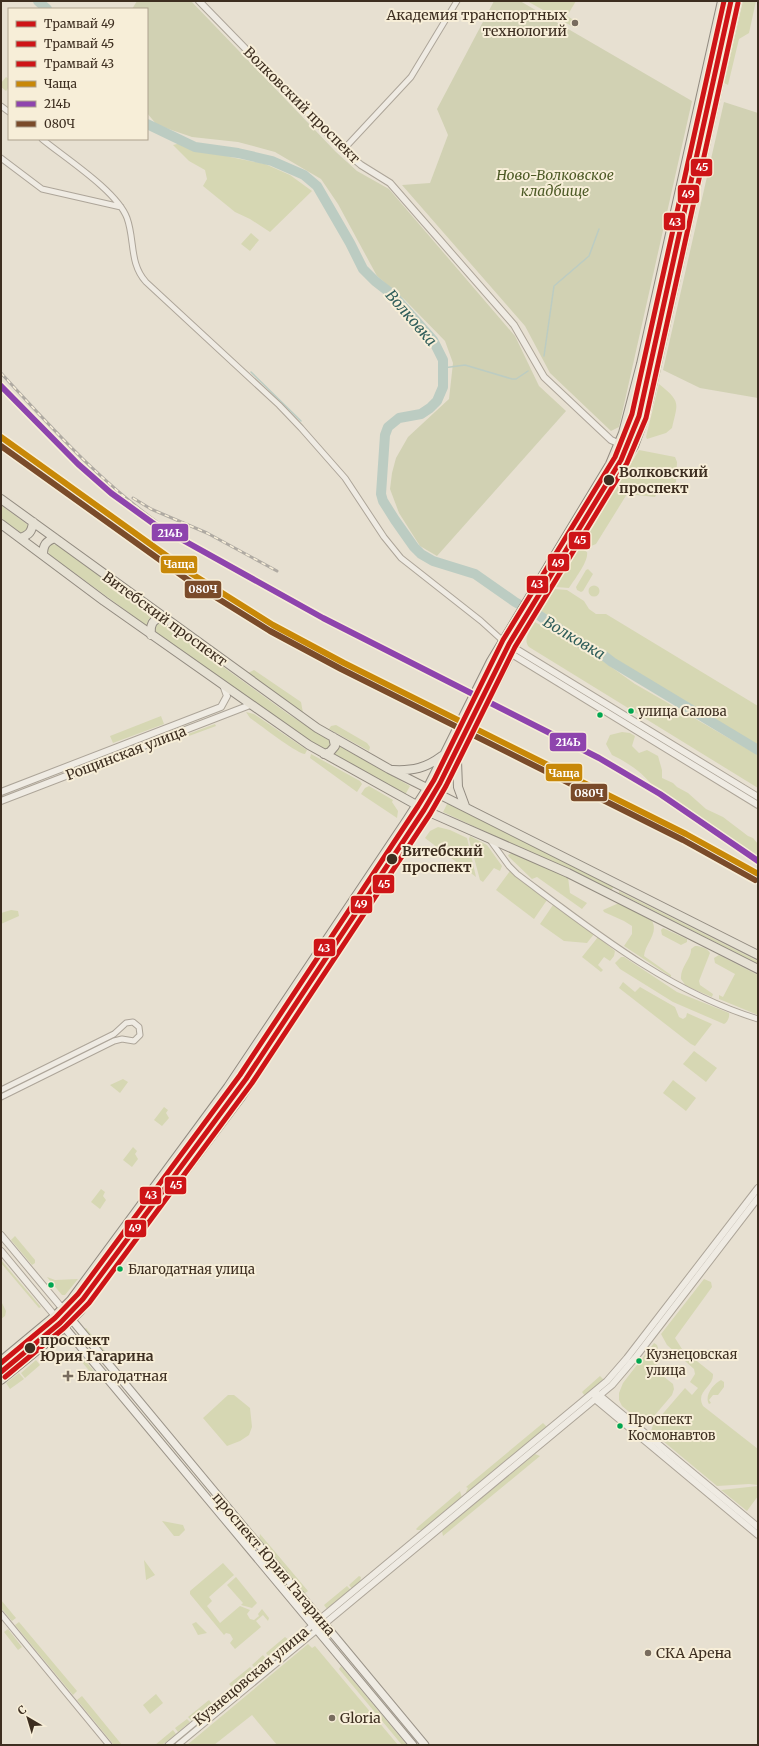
<svg xmlns="http://www.w3.org/2000/svg" width="759" height="1746" viewBox="0 0 759 1746" font-family="Merriweather,serif">
	<style>
		.green { fill: #d6d7b3 }
		.cemetery { fill: #d1d1b3 }
		.lines { fill: none; stroke-linecap: round; stroke-linejoin: round }
		.stream { stroke: #bcccc2; stroke-width: 1.5 }
		.river { stroke: #bcccc2; stroke-width: 10 }
		.minor-casing { stroke: #ada599; stroke-width: 7 }
		.tertiary-casing { stroke: #ada599; stroke-width: 8 }
		.secondary-casing { stroke: #9c958a; stroke-width: 9 }
		.primary-casing { stroke: #928b80; stroke-width: 10 }
		.minor { stroke: #efebe3; stroke-width: 5 }
		.tertiary { stroke: #efebe3; stroke-width: 6 }
		.secondary { stroke: #efebe3; stroke-width: 7 }
		.primary { stroke: #e6e1d4; stroke-width: 8 }
		.rail-casing { stroke: #afaaa2; stroke-width: 3 }
		.rail { stroke: #f7eed8; stroke-width: 1.5; stroke-dasharray: 4.5; stroke-linecap: butt }
		.rail-1-casing { stroke: #f7eed8; stroke-width: 9 }
		.rail-2-casing { stroke: #f7eed8; stroke-width: 9 }
		.rail-3-casing { stroke: #f7eed8; stroke-width: 9 }
		.rail-1 { stroke: #c88808; stroke-width: 6 }
		.rail-2 { stroke: #8e44ad; stroke-width: 6 }
		.rail-3 { stroke: #7a4b2a; stroke-width: 6 }
		.tram-1-casing { stroke: #f7eed8; stroke-width: 8 }
		.tram-2-casing { stroke: #f7eed8; stroke-width: 8 }
		.tram-3-casing { stroke: #f7eed8; stroke-width: 8 }
		.tram-1 { stroke: #ce1417; stroke-width: 5 }
		.tram-2 { stroke: #ce1417; stroke-width: 5 }
		.tram-3 { stroke: #ce1417; stroke-width: 5 }
		.poi-dot { fill: #786c5e; stroke: #f7eed8; stroke-width: 1.5 }
		.stop-dot { fill: #3d2e20; stroke: #f7eed8; stroke-width: 1.5 }
		.bus-dot { fill: #00a651; stroke: #f7eed8; stroke-width: 1.5 }
		.labels { text-anchor: middle; stroke-width: 4; stroke-linejoin: round; paint-order: stroke }
		.bus-label { font-size: 13px; fill: #3d2e20; stroke: #f7eed8; text-anchor: start }
		.poi-label { font-size: 14px; fill: #3d2e20; stroke: #f7eed8; text-anchor: start }
		.street-label { font-size: 14px; fill: #3d2e20; stroke: #f7eed8 }
		.park-label { font-size: 14px; font-style: italic; fill: #4d5a26; stroke: #f7eed8 }
		.stop-label { font-size: 14px; font-weight: bold; fill: #3d2e20; stroke: #f7eed8; text-anchor: start }
		.water-label { font-size: 15px; font-style: italic; fill: #2f5d5a; stroke: #f7eed8 }
		.line-badge { stroke: #f7eed8; stroke-width: 1.5 }
		.badge-label { font-size: 11px; text-anchor: middle; font-weight: bold; fill: #fff }
	</style>
	<rect width="100%" height="100%" fill="#e7e0d1"/>
	<path class="green" d="M527,1H576L567,16L577,22L575,28Z
		M743,1H756L749,33L739,39L728,85L724,83Z
		M6,77L9,79V87L6,91L1,87V83Z
		M185,142L230,157L265,164L290,175L312,191L270,232L250,219L235,212L203,186L207,179L205,170L189,161L173,145Z
		M251,233L259,240L250,251L241,244Z
		M659,384C681,402 678,402 672,428L666,433L647,439L646,437Z
		M639,450L675,457L677,462L676,482L673,484H661L655,497L627,494L596,544L591,546L585,540Z
		M1,505L28,525V529L23,534L21,533L1,518Z
		M52,544L57,545L154,616L148,620L147,626L50,555L47,549L48,546Z
		M579,549H582L587,552C589,561 574,580 569,588L556,587Z
		M588,569L593,574L583,591L581,592L577,590L576,587L586,570Z
		M588.5 591a5.5 5.5 0 1 1 11 0a5.5 5.5 0 1 1-11 0Z
		M555,589L567,590L584,601L589,609L596,614H606L758,706V746L586,642C571,632 557,620 541,611Z
		M161,622L288,714L329,740L330,747L324,750L301,735L156,633L154,630L155,625Z
		M535,622L600,659L635,684L758,755V788L529,647C522,639 531,630 535,622Z
		M254,670L301,702L303,713L248,673Z
		M246,712L254,714L307,750L305,754C297,754 259,724 250,718Z
		M161,716L164,724L113,743L110,736Z
		M215,724L216,726L189,736L188,734Z
		M336,725L367,743L370,747L369,751L329,729L331,726Z
		M622,732L630,733L635,736L632,746L639,753L647,750L658,756L662,770V778L673,783L677,787L688,793L706,809L723,817L748,836L753,838L758,844V858L733,844L654,788C645,774 627,762 612,755L606,744L610,735Z
		M339,746L410,786L405,795L333,755L338,750Z
		M311,754L360,781L362,784L357,792L310,758Z
		M369,786L393,800L392,802L398,811L397,818L361,794L365,788Z
		M448,802L613,887L612,890L443,812Z
		M438,827L450,830L467,838L476,877L425,838L430,831Z
		M470,836L487,845L502,866L500,871L494,868L483,882L480,880L469,839Z
		M512,853L568,877L570,893L587,903L582,909L537,877L532,879L509,857L508,855Z
		M510,871L547,900L534,919L496,890Z
		M619,891L758,961V964L619,893Z
		M619,903L652,921C659,933 645,944 644,956L671,975V977L624,946L632,934V926L624,921L604,912L603,910Z
		M553,905L594,934L587,943L564,941L540,924Z
		M11,910L18,911L19,916L1,924V913Z
		M663,928L687,939V942L681,945L662,935L661,930Z
		M598,937L615,951L614,956L610,961L604,957L598,965L603,970L601,972L582,957Z
		M695,946C701,946 707,948 710,953L699,981L700,985L713,994L712,997L686,986L681,979C680,967 692,958 691,949Z
		M719,955L758,975V1015L719,999V995L723,997L735,974L715,963L714,958Z
		M621,957H624L677,992L729,1013C730,1017 727,1023 724,1024L673,1002L620,969L615,963Z
		M623,982L635,992L640,987L675,1007L679,1017L683,1019L686,1017L687,1013L712,1024L695,1046L691,1044L619,988Z
		M694,1051L717,1068L706,1082L683,1064Z
		M123,1079L128,1082L120,1093L110,1085Z
		M673,1080L696,1098L686,1111L663,1093Z
		M164,1107L168,1110L166,1113L169,1118L162,1126L154,1120Z
		M133,1147L137,1151L135,1154L138,1159L132,1167L123,1160Z
		M101,1189L105,1192L103,1196L106,1200L100,1209L91,1202Z
		M15,1236L35,1260V1263L32,1265L11,1240Z
		M1,1260L41,1307L39,1308L1,1263Z
		M47,1277L55,1280L78,1279L65,1295H62Z
		M704,1279L711,1282L712,1287L675,1338L682,1349L713,1374C714,1387 695,1391 703,1406L758,1449V1485L749,1484L717,1486L651,1431L653,1425L685,1388L692,1395L698,1388L690,1382L695,1374L694,1369L667,1345L661,1334Z
		M1,1301L6,1311L5,1316L1,1319Z
		M86,1328L115,1363L113,1364L83,1330Z
		M654,1343L657,1345L658,1348L651,1357L657,1363L655,1368L659,1377L663,1376L673,1384L674,1389L672,1395L649,1422L645,1425L622,1406L619,1400V1393L623,1383Z
		M83,1358L98,1376L97,1380L81,1361Z
		M36,1360L40,1365L25,1378L21,1373Z
		M19,1373L24,1379L10,1389L6,1383Z
		M600,1376L604,1380L585,1396L582,1392Z
		M721,1380L724,1382V1387L718,1395H713L709,1400L711,1403L709,1404C704,1396 713,1384 721,1380Z
		M228,1395H234L250,1408L252,1427L249,1435L240,1441L227,1446L203,1418Z
		M543,1423L547,1427L470,1491L467,1493L466,1492L468,1488L466,1487Z
		M535,1454L540,1456L443,1536L442,1531Z
		M758,1486V1496L747,1511L721,1490Z
		M460,1491L462,1498L423,1530H417L416,1529L419,1526Z
		M162,1521L183,1525L185,1530L179,1536H174Z
		M260,1534L308,1591L304,1594L259,1541Z
		M144,1560L155,1575L146,1580V1579Z
		M223,1563L234,1575L209,1597L212,1601L207,1606L220,1623L240,1606L250,1610L247,1614L250,1619L254,1620L259,1616L258,1614L262,1609L269,1618L268,1621L263,1615L256,1621L261,1627L235,1649L230,1643L233,1639L230,1634L226,1633L224,1635L190,1594V1591Z
		M359,1576L361,1577L360,1582L352,1589L349,1585Z
		M236,1577L257,1603L252,1608L241,1605L243,1603L227,1585Z
		M347,1586L351,1590L327,1609L324,1605Z
		M1,1600L16,1618L12,1621L1,1608Z
		M19,1622L77,1691L73,1695L15,1625Z
		M196,1622L207,1633L198,1635L192,1624Z
		M8,1629L22,1647L18,1650L4,1632Z
		M285,1637L289,1640L269,1657L266,1653Z
		M308,1644L312,1648L315,1646L398,1745H277L252,1715L214,1745H187Z
		M263,1655L266,1659L255,1668L252,1665Z
		M341,1666L407,1745H402L339,1669Z
		M250,1667L253,1670L232,1687L229,1684Z
		M156,1694L163,1703L150,1714L143,1705Z
		M82,1696L122,1745H114L77,1700Z
		M209,1700L212,1704L192,1721L188,1717Z
		M187,1719L190,1722L178,1732L175,1728Z
		M173,1730L176,1734L162,1745H155Z"/>
	<path class="cemetery" d="M137,1H191L336,152L357,171L389,189L515,336L539,386L566,411L437,556L420,546L399,513L390,489L392,473L396,458L408,437L449,399L453,363L445,341L405,300L377,276L338,204L321,179L275,152L238,142L192,137L157,125L147,113V9H132Z
		M494,1H520L692,101L619,427L611,431L550,373L525,326L402,185L430,183L448,135L437,109Z
		M724,102L758,113V398L700,388L663,370Z"/>
	<g class="lines">
		<path class="stream" d="M544,356L554,286L589,256L599,229
			M443,368L465,365L512,379H516L528,371
			M251,372L301,421"/>
		<path class="river" d="M38,1L47,9
			M147,124L195,147L238,153L272,161L304,175L317,186L350,243L363,269L375,281L393,295L433,340L443,360V387L437,401L430,408L421,414L399,418L388,427L385,435L381,494L383,501L395,520L414,547L421,554L433,561L475,574L515,602L540,616L578,642L603,655L612,662L758,750"/>
		<defs>
			<path id="minor" d="M1,106L9,112
				M42,139C65,158 117,191 127,218C135,240 129,263 146,282L279,405L301,428L345,478L384,537L401,558L481,621L503,641
				M343,150L411,77L457,1
				M1,158L42,189L121,207
				M490,840L509,866L517,874C592,930 667,991 758,1019
				M1,1090L114,1034L126,1023L133,1022L139,1027L140,1035L134,1041L122,1039L114,1041L1,1097
				M1,1614L109,1745
				M168,1745L320,1619
				M178,1745L317,1630"/>
			<path id="tertiary" d="M199,1L348,154L361,165L390,183L514,325L544,377L611,440L620,444L634,446
				M503,641L510,653L758,805
				M503,641L758,797
				M1,792L221,707L227,696L223,685
				M1,801L250,705
				M1,1235L72,1320
				M1,1251L55,1316
				M598,1394L758,1527
				M595,1396L596,1400L758,1535
				M320,1619L607,1381L627,1358L758,1188
				M317,1630L612,1385L635,1358L758,1198"/>
			<path id="secondary" d="M55,1316L413,1745
				M72,1320L425,1745"/>
			<path id="primary" d="M1,499L317,728L389,769L758,955
				M1,524L104,601L309,745L429,812L568,873L758,969
				M20,538C29,535 32,532 33,522
				M43,555C43,545 46,541 55,538
				M151,635C150,625 152,619 163,617
				M324,754L330,752L335,746L333,737
				M457,761L458,787L465,806
				M393,770C413,771 426,768 442,756
				M1,1361L55,1316L71,1300L228,1087L407,820L427,789L491,661L610,464L623,433L641,364L722,1
				M1,1380L57,1334L80,1311L241,1097L419,827L457,759L521,633L634,446L644,419L649,400L737,1"/>
		</defs>
		<use href="#minor" class="minor-casing"/>
		<use href="#tertiary" class="tertiary-casing"/>
		<use href="#secondary" class="secondary-casing"/>
		<use href="#primary" class="primary-casing"/>
		<use href="#minor" class="minor"/>
		<use href="#tertiary" class="tertiary"/>
		<use href="#secondary" class="secondary"/>
		<use href="#primary" class="primary"/>
		<defs>
			<path id="rail" d="M1,373C57,434 114,497 185,541
				M133,498L151,509L207,533L277,571"/>
		</defs>
		<use href="#rail" class="rail-casing"/>
		<use href="#rail" class="rail"/>
		<defs>
			<path id="rail-1" d="M1,437L192,574L273,625L344,663L686,834L758,874"/>
			<path id="rail-2" d="M1,386L78,464L111,493L154,524L323,618L599,758L660,794L758,861"/>
			<path id="rail-3" d="M1,446L188,580L270,631L341,669L683,840L755,880"/>
		</defs>
		<use href="#rail-1" class="rail-1-casing"/>
		<use href="#rail-2" class="rail-2-casing"/>
		<use href="#rail-3" class="rail-3-casing"/>
		<use href="#rail-1" class="rail-1"/>
		<use href="#rail-2" class="rail-2"/>
		<use href="#rail-3" class="rail-3"/>
		<defs>
			<path id="tram-1" d="M1,1372L60,1323L83,1299L246,1079L424,810L440,783L509,644L621,460L639,416L731,1"/>
			<path id="tram-2" d="M5,1377L64,1328L89,1303L252,1083L430,814L446,786L515,647L627,463L646,418L738,3"/>
			<path id="tram-3" d="M1,1363L55,1318L78,1294L240,1075L418,806L434,780L503,640L615,457L632,414L724,1"/>
		</defs>
		<use href="#tram-1" class="tram-1-casing"/>
		<use href="#tram-2" class="tram-2-casing"/>
		<use href="#tram-3" class="tram-3-casing"/>
		<use href="#tram-1" class="tram-1"/>
		<use href="#tram-2" class="tram-2"/>
		<use href="#tram-3" class="tram-3"/>
	</g>
	<g class="poi-dot">
		<circle cx="575" cy="23" r="4"/>
		<path d="M66 1370h4v4h4v4h-4v4h-4v-4h-4v-4h4z"/>
		<circle cx="648" cy="1653" r="4"/>
		<circle cx="332" cy="1718" r="4"/>
	</g>
	<g class="stop-dot">
		<circle cx="609" cy="480" r="6"/>
		<circle cx="392" cy="859" r="6"/>
		<circle cx="30" cy="1348" r="6"/>
	</g>
	<g class="bus-dot">
		<circle cx="631" cy="711" r="3.5"/>
		<circle cx="600" cy="715" r="3.5"/>
		<circle cx="120" cy="1269" r="3.5"/>
		<circle cx="51" cy="1285" r="3.5"/>
		<circle cx="639" cy="1361" r="3.5"/>
		<circle cx="620" cy="1426" r="3.5"/>
	</g>
	<g class="labels">
		<g class="bus-label">
			<text x="638" y="716">улица Салова</text>
			<text x="128" y="1274">Благодатная улица</text>
			<text x="646" y="1359">Кузнецовская<tspan x="646" dy="16">улица</tspan></text>
			<text x="628" y="1424">Проспект<tspan x="628" dy="16">Космонавтов</tspan></text>
		</g>
		<g class="poi-label">
			<text x="567" y="20" text-anchor="end">Академия транспортных<tspan x="567" dy="16">технологий</tspan></text>
			<text x="77" y="1381">Благодатная</text>
			<text x="656" y="1658">СКА Арена</text>
			<text x="340" y="1723">Gloria</text>
		</g>
		<g class="street-label">
			<text transform="translate(302 105) rotate(45)" y="5">Волковский проспект</text>
			<text transform="translate(165 619) rotate(36)" y="5">Витебский проспект</text>
			<text transform="translate(126 753) rotate(-21)" y="5">Рощинская улица</text>
			<text transform="translate(274 1564) rotate(50)" y="5">проспект Юрия Гагарина</text>
			<text transform="translate(251 1676) rotate(-40)" y="5">Кузнецовская улица</text>
		</g>
		<g class="park-label">
			<text x="555" y="180">Ново-Волковское<tspan x="555" dy="16">кладбище</tspan></text>
		</g>
		<g class="stop-label">
			<text x="619" y="477">Волковский<tspan x="619" dy="16">проспект</tspan></text>
			<text x="402" y="856">Витебский<tspan x="402" dy="16">проспект</tspan></text>
			<text x="40" y="1345">проспект<tspan x="40" dy="16">Юрия Гагарина</tspan></text>
		</g>
		<g class="water-label">
			<text transform="translate(411 318) rotate(49)" y="5">Волковка</text>
			<text transform="translate(574 638) rotate(31)" y="5">Волковка</text>
		</g>
	</g>
	<g class="line-badge">
		<rect x="690" y="158" width="23" height="19" rx="4" fill="#ce1417"/>
		<rect x="677" y="184" width="23" height="20" rx="4" fill="#ce1417"/>
		<rect x="663" y="212" width="23" height="19" rx="4" fill="#ce1417"/>
		<rect x="151" y="523" width="38" height="19" rx="4" fill="#8e44ad"/>
		<rect x="568" y="531" width="23" height="19" rx="4" fill="#ce1417"/>
		<rect x="547" y="553" width="23" height="19" rx="4" fill="#ce1417"/>
		<rect x="160" y="555" width="38" height="19" rx="4" fill="#c88808"/>
		<rect x="526" y="575" width="23" height="19" rx="4" fill="#ce1417"/>
		<rect x="184" y="580" width="38" height="19" rx="4" fill="#7a4b2a"/>
		<rect x="549" y="732" width="38" height="20" rx="4" fill="#8e44ad"/>
		<rect x="545" y="763" width="38" height="19" rx="4" fill="#c88808"/>
		<rect x="570" y="783" width="38" height="19" rx="4" fill="#7a4b2a"/>
		<rect x="372" y="874" width="23" height="20" rx="4" fill="#ce1417"/>
		<rect x="350" y="895" width="23" height="19" rx="4" fill="#ce1417"/>
		<rect x="313" y="938" width="23" height="19" rx="4" fill="#ce1417"/>
		<rect x="164" y="1176" width="23" height="19" rx="4" fill="#ce1417"/>
		<rect x="139" y="1186" width="23" height="19" rx="4" fill="#ce1417"/>
		<rect x="124" y="1219" width="23" height="19" rx="4" fill="#ce1417"/>
	</g>
	<g class="badge-label">
		<text x="702" y="171">45</text>
		<text x="688" y="198">49</text>
		<text x="675" y="226">43</text>
		<text x="170" y="537">214Ь</text>
		<text x="580" y="544">45</text>
		<text x="558" y="567">49</text>
		<text x="179" y="568">Чаща</text>
		<text x="537" y="588">43</text>
		<text x="203" y="593">080Ч</text>
		<text x="568" y="746">214Ь</text>
		<text x="564" y="777">Чаща</text>
		<text x="589" y="797">080Ч</text>
		<text x="384" y="888">45</text>
		<text x="361" y="908">49</text>
		<text x="324" y="952">43</text>
		<text x="176" y="1189">45</text>
		<text x="151" y="1199">43</text>
		<text x="135" y="1232">49</text>
	</g>
	<rect width="759" height="1746" fill="none" stroke="#3d2e20" stroke-width="4"/>
	<rect x="8" y="8" width="140" height="132" fill="#f7eed8" stroke="#ada18e"/>
	<rect x="16" y="21" width="20" height="6" fill="#ce1417" stroke="#ada18e"/>
	<text x="44" y="28" font-size="12" fill="#3d2e20">Трамвай 49</text>
	<rect x="16" y="41" width="20" height="6" fill="#ce1417" stroke="#ada18e"/>
	<text x="44" y="48" font-size="12" fill="#3d2e20">Трамвай 45</text>
	<rect x="16" y="61" width="20" height="6" fill="#ce1417" stroke="#ada18e"/>
	<text x="44" y="68" font-size="12" fill="#3d2e20">Трамвай 43</text>
	<rect x="16" y="81" width="20" height="6" fill="#c88808" stroke="#ada18e"/>
	<text x="44" y="88" font-size="12" fill="#3d2e20">Чаща</text>
	<rect x="16" y="101" width="20" height="6" fill="#8e44ad" stroke="#ada18e"/>
	<text x="44" y="108" font-size="12" fill="#3d2e20">214Ь</text>
	<rect x="16" y="121" width="20" height="6" fill="#7a4b2a" stroke="#ada18e"/>
	<text x="44" y="128" font-size="12" fill="#3d2e20">080Ч</text>
	<g transform="translate(28 1718) rotate(322)" stroke="#f7eed8" stroke-width="3" paint-order="stroke">
	<path d="M0-3L7 15L0 10L-7 15Z" fill="#3d2e20"/>
	<text y="-6" font-size="11" font-weight="bold" text-anchor="middle" fill="#3d2e20">С</text>
	</g>
</svg>
